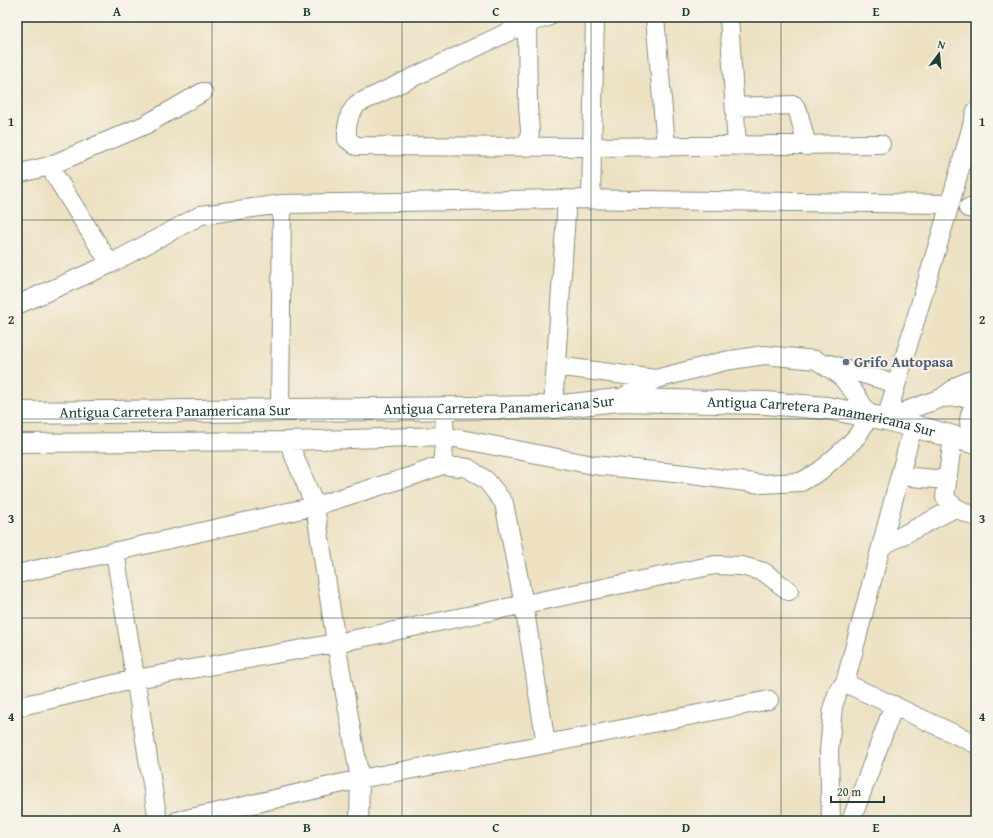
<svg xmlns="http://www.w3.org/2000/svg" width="993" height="838" viewBox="0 0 993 838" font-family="'Gentium Book Plus',serif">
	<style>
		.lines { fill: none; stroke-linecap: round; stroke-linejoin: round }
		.minor-casing { stroke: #868f7b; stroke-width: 20 }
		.highway-casing { stroke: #868f7b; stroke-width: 24 }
		.minor { stroke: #fff; stroke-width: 18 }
		.highway { stroke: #fff; stroke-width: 22 }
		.grid { fill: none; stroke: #1f3d34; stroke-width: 1; stroke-opacity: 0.55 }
		.service-dot { fill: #5c6f8a; stroke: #f7f3e8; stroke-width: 1.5 }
		.labels { text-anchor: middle; stroke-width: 4; stroke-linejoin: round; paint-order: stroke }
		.service-label { font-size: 15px; font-weight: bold; fill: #4e5e75; stroke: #f7f3e8; text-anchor: start }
		.street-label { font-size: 15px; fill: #1f3d34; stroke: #f7f3e8 }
		.neatline { fill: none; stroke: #1f3d34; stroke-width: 1.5 }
		.grid-label { font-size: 13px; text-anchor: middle; font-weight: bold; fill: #1f3d34 }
	</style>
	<rect width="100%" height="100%" fill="#f7f3e8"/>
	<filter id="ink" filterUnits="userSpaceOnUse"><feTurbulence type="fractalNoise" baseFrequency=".025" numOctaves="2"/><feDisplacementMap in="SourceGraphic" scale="8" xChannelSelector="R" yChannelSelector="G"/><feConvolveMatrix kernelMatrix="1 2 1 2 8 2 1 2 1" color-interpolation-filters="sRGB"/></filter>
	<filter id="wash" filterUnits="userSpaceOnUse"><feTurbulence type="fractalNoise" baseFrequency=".012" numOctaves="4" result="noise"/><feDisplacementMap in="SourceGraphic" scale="16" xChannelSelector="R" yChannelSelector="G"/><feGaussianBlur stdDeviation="0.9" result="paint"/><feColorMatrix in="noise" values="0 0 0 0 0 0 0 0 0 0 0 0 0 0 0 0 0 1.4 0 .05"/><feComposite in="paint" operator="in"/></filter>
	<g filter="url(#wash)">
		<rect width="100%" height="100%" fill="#ede1c2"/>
	</g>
	<g filter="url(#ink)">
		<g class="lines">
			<defs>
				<path id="minor" d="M548,17L527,23L357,104L350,114L347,127V139L356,146L592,147L881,144
					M655,17L666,146
					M729,17L737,146
					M527,23L528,106L530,131L528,146
					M735,107L794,105L798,111L807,146
					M49,166L110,264
					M17,174L49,166L145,125L203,92
					M591,200L595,17
					M968,208L976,209
					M17,305L110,264L201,215L282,204L567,199L950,204
					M830,364L896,384
					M556,366L656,379
					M943,397L959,385L976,378
					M553,407L567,199
					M280,410L282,204
					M886,419L950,204L976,111
					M886,419L916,407L942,398L976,396
					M953,437L945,497C952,508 965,512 976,517
					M288,441L315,506L336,643L360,779L359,821
					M17,443L288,441L445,436L593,465L685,474L761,484L801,482L820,471L849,445L858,435L869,416L857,396L840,375L816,360L764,355L725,361L656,379L618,400
					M442,465L468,468L487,481L504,503L524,605L546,744
					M900,476L947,480
					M882,546L955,508
					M115,552L158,821
					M17,574L315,506L412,476L442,465L445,436L443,408
					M845,683L913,426
					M17,707L136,679L336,643L715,565L742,566L764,572L789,591
					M177,821L227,810L360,779L546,744L769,700
					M831,821L829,751L833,706L839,689L845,683L976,744
					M851,821L894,705"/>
				<g id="highway">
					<path d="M976,407C969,417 970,427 976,438"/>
					<path id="s1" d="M17,413L553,407L618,400L766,403L827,408L886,419L913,426L976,443"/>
				</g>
			</defs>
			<use href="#minor" class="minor-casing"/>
			<use href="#highway" class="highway-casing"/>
			<use href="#minor" class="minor"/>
			<use href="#highway" class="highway"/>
		</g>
	</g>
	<path class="grid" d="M212,17V821M402,17V821M591,17V821M781,17V821M17,220H976M17,419H976M17,618H976"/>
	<circle class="service-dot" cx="846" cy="362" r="4"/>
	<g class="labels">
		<g class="service-label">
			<text x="854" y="367">Grifo Autopasa</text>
		</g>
		<g class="street-label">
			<text dy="5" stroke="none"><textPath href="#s1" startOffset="482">Antigua Carretera Panamericana Sur</textPath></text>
			<text dy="5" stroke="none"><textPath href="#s1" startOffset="158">Antigua Carretera Panamericana Sur</textPath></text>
			<text dy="5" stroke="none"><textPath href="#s1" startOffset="806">Antigua Carretera Panamericana Sur</textPath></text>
		</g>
	</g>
	<rect width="993" height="838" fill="none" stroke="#f7f3e8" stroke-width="44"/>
	<g transform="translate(939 54) rotate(16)" stroke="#f7f3e8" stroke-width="3" paint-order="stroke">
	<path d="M0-3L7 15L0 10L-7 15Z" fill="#1f3d34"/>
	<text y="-6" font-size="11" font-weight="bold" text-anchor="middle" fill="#1f3d34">N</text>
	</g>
	<path d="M831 796v6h53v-6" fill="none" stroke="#1f3d34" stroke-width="2"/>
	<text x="837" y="796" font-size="12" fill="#1f3d34" stroke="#f7f3e8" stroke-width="3" paint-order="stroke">20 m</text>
	<rect x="22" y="22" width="949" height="794" class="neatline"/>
	<g class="grid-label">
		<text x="117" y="16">A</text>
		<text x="307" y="16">B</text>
		<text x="496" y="16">C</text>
		<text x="686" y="16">D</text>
		<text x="876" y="16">E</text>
		<text x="11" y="126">1</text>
		<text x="982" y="126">1</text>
		<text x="11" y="324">2</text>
		<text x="982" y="324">2</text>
		<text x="11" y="523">3</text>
		<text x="982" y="523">3</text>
		<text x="11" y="721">4</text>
		<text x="982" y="721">4</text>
		<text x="117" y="832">A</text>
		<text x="307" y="832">B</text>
		<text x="496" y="832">C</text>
		<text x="686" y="832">D</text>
		<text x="876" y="832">E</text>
	</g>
</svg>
